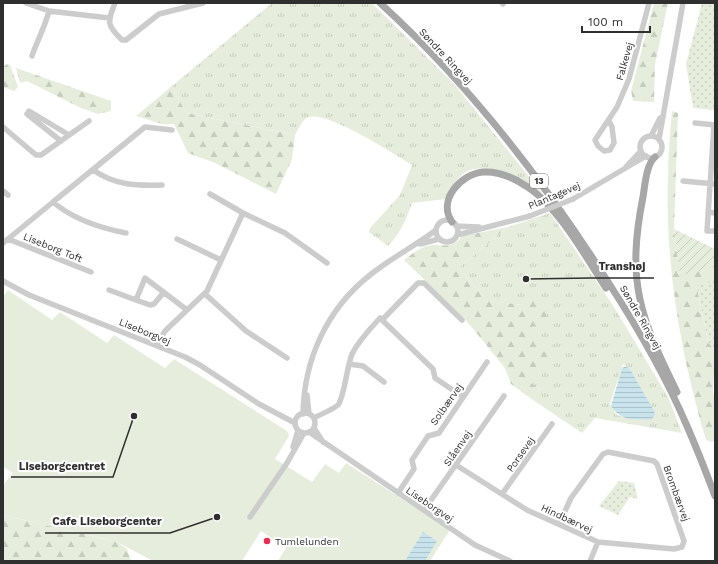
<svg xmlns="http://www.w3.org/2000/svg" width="718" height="564" viewBox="0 0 718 564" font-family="'Work Sans',sans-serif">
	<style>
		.grass { fill: url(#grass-tufts); fill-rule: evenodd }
		.forest { fill: url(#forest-firs) }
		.park { fill: url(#park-dots) }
		.garden { fill: url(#garden-furrows) }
		.pitch { fill: #e7eddd }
		.water { fill: url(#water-rules) }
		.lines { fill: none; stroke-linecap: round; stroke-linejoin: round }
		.minor { stroke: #ccc; stroke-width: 5.5 }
		.major { stroke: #a7a7a7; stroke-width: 7 }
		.minor-bridge { stroke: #ccc; stroke-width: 5.5 }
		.poi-dot { fill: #eb2d51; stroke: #fff; stroke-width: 1.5 }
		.labels { text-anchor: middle; stroke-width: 4; stroke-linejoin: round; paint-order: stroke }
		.shield { fill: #fff; stroke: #6d6d6d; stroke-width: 1 }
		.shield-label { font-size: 9px; font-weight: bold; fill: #2f2f2f }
		.street-label { font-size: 10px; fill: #2f2f2f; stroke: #fff }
		.poi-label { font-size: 10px; fill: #2f2f2f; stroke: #fff; text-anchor: start }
		.leader { fill: none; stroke: #2f2f2f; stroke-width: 1.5 }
		.callout-dot { fill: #2f2f2f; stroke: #fff; stroke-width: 1.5 }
		.callout-label { font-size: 11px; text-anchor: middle; font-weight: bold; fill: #2f2f2f; stroke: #fff; stroke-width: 4; stroke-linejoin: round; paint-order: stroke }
	</style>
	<defs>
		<pattern id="grass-tufts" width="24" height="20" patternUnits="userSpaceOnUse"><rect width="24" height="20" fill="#e7eddd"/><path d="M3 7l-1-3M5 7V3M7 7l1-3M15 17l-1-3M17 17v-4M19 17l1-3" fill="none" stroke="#c6ccbe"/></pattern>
		<pattern id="forest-firs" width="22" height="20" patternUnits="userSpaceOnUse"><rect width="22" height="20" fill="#e7eddd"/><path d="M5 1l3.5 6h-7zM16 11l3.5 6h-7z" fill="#c6ccbe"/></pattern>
		<pattern id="park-dots" width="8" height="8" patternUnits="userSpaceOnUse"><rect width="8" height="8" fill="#e7eddd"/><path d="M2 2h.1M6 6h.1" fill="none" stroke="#c6ccbe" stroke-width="1.8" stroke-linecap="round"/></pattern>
		<pattern id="garden-furrows" width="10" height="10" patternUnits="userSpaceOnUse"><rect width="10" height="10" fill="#e7eddd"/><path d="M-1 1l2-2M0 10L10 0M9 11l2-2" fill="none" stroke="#c6ccbe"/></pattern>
		<pattern id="water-rules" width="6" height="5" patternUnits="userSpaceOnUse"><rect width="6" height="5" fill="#c9e3ed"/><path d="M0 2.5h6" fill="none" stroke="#adc3cc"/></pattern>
	</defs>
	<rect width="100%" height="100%" fill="#fff"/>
	<path class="grass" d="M272,3H372L455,85L543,194C526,182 486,160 466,172C455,179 451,188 446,199L412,203C406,220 400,234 388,246L369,232L370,228L400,195L412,165C395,155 324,108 307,118C302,120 298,130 295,135L186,113L172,86Z
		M550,213L614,307L668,397L682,433L595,418L582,433L533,400L540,389L531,383L522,305L488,301L458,268L508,227ZM623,364L627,366L631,419L617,415L610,404Z"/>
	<path class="forest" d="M654,3H668L655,64L654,102L633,101L631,91Z
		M7,64L10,65L18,87L14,91L3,87V67Z
		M16,68L111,101V111L98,114L81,108L27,81L20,83Z
		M172,86L186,113L295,135L292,159L276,194L215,163L188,153L174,124H162L136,116Z
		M672,111L678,113L674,229L680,275L715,267V280L698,292L708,342L715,350L713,393L715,398V440L712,442L706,440C681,356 665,266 668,178C668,156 670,133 672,111Z
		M508,227L458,268L488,301L522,305L526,299L546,302L547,321L526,329L553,345L543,373L531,383L540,389L533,400L511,384L505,368L465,319L404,260C410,256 416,250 422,248C439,240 450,253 462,236Z
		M3,515L117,542L127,549L131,561H3Z"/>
	<path class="park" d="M702,3H715V110L693,108L686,64Z
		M715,280V350L708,342L698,292L699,286Z
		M619,481L634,483L638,499L630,497L618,515L599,506Z"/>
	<path class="garden" d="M674,229L715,249V267L680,276Z"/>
	<path class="pitch" d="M8,290L52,320L60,312L107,343L114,335L165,368L174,359L287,431L289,436L275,459L312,482L325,464L339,473L346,463L450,530L430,561H278L286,548L261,531L242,561H153L117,542L3,515V485L13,473L3,467V297Z"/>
	<path class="water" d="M626,366L631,371L654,411L655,415L651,420C633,419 622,422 611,406L622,368Z
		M423,532L437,541L425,561H405Z"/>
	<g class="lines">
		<path class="minor" d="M26,3L49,11L109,18
			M115,3C107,23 107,25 122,40H126L159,14L203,3
			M502,3L503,4
			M32,56C37,41 45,27 49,11
			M609,121L612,127L614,143L610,150L604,151L598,146L595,140L617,107L629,79L649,3
			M695,123L715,125
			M714,125L707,231H715
			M3,127L36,155H41L89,121
			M651,136L660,118
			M640 147a11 11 0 1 1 22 0a11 11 0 1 1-22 0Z
			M659,139L683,3
			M61,141L27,114L29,111L69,135
			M626,167L641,151
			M93,170C115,185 135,186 162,185
			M683,181L715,184
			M3,191L8,195
			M210,194L243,213L285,233L327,263
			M573,199L646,156
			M53,202L145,127L172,130
			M708,212L715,213
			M436 231a11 11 0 1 1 22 0a11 11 0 1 1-22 0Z
			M456,226L479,227
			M457,235L530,216
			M8,239L53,202C74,220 100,228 126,233
			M177,239L221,260
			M3,243L8,239L91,272
			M420,244L439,239
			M3,281L29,295L185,357L200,365L259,404L295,423
			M109,290L136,300
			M164,292L154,304L150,305L136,300L145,278L187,310
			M205,294L246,331L287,358
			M383,319L418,283H424L462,320
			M156,345L165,331L207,291L243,213
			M349,364L363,366L384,382
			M307,395L309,414
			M295 423a10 10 0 1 1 20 0a10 10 0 1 1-20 0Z
			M303,414C304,359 327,309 370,275C391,258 415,246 436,230
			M314,418C321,414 332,410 338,405C344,398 347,366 352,354C359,340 370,329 380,318L433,369L435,378L463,397
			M314,428L323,442
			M309,432L475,545L510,561
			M293,447L298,430
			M456,465L527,510L598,542L674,549L682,547L684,541L657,464L654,461L608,452L603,454L571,498L559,524
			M398,493L414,469L412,460L428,436L439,433L487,362
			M502,494L552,424
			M424,510L504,396
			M250,517L287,463L304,433
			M590,561L598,542"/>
		<path class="major" d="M380,3C470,85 545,182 610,285C639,330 666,377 687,426C697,449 706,472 715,496
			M655,157C646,165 645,185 643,197C626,282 640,317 677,392
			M452,222C437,200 461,174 483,172C498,171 514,178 526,186C557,205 586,257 606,288"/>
		<path class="minor-bridge" d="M530,216L573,199"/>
	</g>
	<circle class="poi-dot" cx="267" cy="541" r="4"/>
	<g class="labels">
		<rect class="shield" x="530" y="174" width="18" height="14" rx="3"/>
		<g class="shield-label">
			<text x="539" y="184">13</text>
		</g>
		<g class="street-label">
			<text transform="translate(446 56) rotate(47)" y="4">Søndre Ringvej</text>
			<text transform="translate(624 61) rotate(-74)" y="4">Falkevej</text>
			<text transform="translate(554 195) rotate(-23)" y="4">Plantagevej</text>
			<text transform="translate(53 247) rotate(22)" y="4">Liseborg Toft</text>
			<text transform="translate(641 317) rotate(60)" y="4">Søndre Ringvej</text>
			<text transform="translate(145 331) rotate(22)" y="4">Liseborgvej</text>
			<text transform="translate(446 404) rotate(-55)" y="4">Solbærvej</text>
			<text transform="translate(457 448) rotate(-55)" y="4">Slåenvej</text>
			<text transform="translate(520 454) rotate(-55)" y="4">Porsevej</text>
			<text transform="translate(677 493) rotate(70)" y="4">Brombærvej</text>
			<text transform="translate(430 504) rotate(34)" y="4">Liseborgvej</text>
			<text transform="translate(567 518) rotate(25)" y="4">Hindbærvej</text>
		</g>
		<g class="poi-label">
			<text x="275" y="545">Tumlelunden</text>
		</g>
	</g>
	<path class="leader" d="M526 279L591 278H654M134 416L113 477H11M217 517L170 533H45"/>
	<g class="callout-dot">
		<circle cx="526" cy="279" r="4"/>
		<circle cx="134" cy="416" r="4"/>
		<circle cx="217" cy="517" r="4"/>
	</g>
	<g class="callout-label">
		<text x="622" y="270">Transhøj</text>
		<text x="62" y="470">Liseborgcentret</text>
		<text x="107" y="525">Cafe Liseborgcenter</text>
	</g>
	<rect width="718" height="564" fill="none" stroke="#2f2f2f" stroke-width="8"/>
	<path d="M582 26v6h68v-6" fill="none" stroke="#2f2f2f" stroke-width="2"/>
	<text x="588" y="26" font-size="12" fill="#2f2f2f" stroke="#ffffff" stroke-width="3" paint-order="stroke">100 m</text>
</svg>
